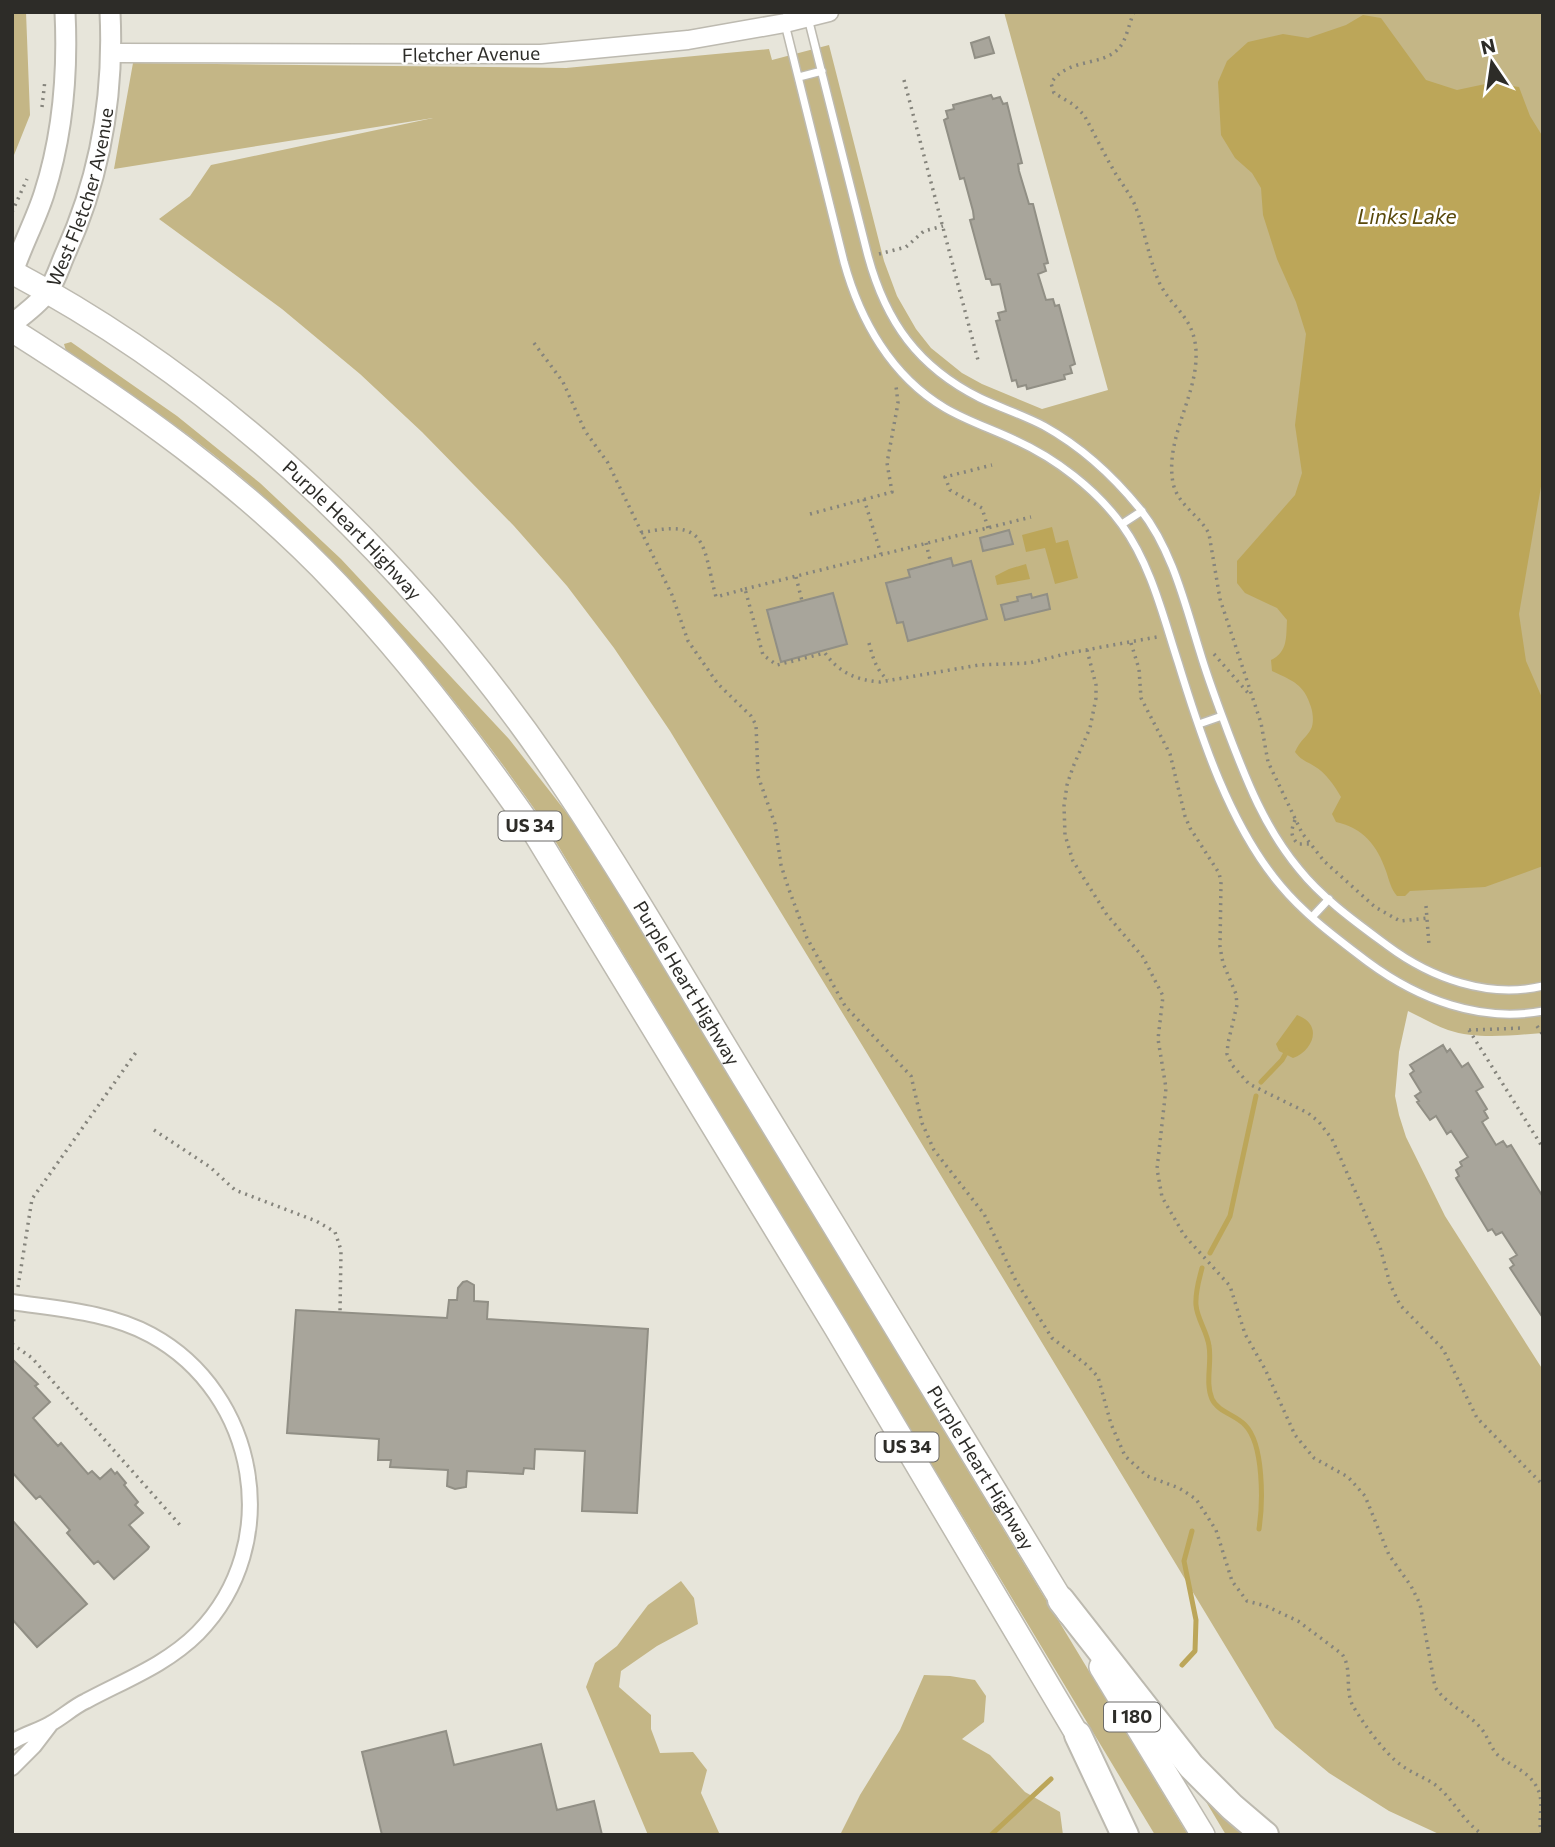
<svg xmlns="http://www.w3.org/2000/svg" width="1555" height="1847" viewBox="0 0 1555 1847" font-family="Commissioner,sans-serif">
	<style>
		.green { fill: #c4b686 }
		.water { fill: #bca659 }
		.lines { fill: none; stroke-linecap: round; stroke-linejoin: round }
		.stream { stroke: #bca659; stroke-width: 5 }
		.building { fill: #a8a59b; stroke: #918f85; stroke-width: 2 }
		.service-casing { stroke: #bdbab0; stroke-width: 10 }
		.minor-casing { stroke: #bdbab0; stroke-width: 18 }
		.tertiary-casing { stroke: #bdbab0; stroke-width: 21 }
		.secondary-casing { stroke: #bdbab0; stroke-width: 23 }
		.primary-casing { stroke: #bdbab0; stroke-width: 26 }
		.motorway-casing { stroke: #bdbab0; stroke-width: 30 }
		.path { stroke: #85847c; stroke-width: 3.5; stroke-dasharray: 2 5; stroke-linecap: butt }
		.service { stroke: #fff; stroke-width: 7 }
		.minor { stroke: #fff; stroke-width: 14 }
		.tertiary { stroke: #fff; stroke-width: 18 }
		.secondary { stroke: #fff; stroke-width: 19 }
		.primary { stroke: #fff; stroke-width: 23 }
		.motorway { stroke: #fff; stroke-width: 26 }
		.labels { text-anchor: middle; stroke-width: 5; stroke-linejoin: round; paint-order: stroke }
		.shield { fill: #fff; stroke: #6c6b68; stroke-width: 2 }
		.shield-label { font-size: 18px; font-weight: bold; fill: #2d2c28 }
		.street-label { font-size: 19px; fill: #2d2c28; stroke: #fff }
		.water-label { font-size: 21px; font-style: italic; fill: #58480a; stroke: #fff }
	</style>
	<rect width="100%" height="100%" fill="#e7e5da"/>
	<path class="green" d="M12,12H26L30,115L12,160Z
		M1004,12H1543V1033C1512,1035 1478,1040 1448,1030C1434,1025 1421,1017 1408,1011L1399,1052L1395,1096L1399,1115L1406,1137L1445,1216L1543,1370V1835H1441L1389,1811L1329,1773L1275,1728L862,1045L670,731L614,648L567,586L514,526L422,432L360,374L282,309L159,219L190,196L211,165L433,118L114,169L133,63L566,68L769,49L772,60L829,45L884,261L897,296L916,329L931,348L962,373L982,384L1042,409L1108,390Z
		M71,342L177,416L260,483L341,559L509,739L584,835L1188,1835H1155L545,824C455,694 355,573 234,471C181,427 123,389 66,351L64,344Z
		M681,1581L694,1598L698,1624L657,1646L621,1671L619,1687L651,1715V1729L660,1753L693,1752L707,1770L701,1793L720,1835H648L586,1687L595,1663L617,1646L648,1605Z
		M924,1675L950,1676L975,1680L986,1696L984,1722L962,1739L990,1755L1025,1792L1060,1812L1063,1835H840L860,1795L900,1730Z
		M1196,1785L1255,1835H1226Z"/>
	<path class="water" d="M1363,15L1381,18L1426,80L1457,90L1490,83L1519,87L1530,116L1543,137V475L1519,614L1526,661L1543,700V866L1485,887L1410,891L1405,896H1397C1391,889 1389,880 1386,871C1377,845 1363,828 1336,822L1332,814L1341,797C1334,785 1326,773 1314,766C1306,761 1301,760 1295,752C1300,740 1307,737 1311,729C1314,723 1313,713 1311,707C1304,684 1293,681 1272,671L1271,660C1288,652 1286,637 1287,620L1277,608L1245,593L1237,583V561L1295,495L1302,473L1295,425L1306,334L1296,302L1277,259L1263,215L1261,188L1252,173L1235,158L1221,135L1218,82L1227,61L1248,42L1283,34L1308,38L1346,25Z
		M1052,527L1056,543L1068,540L1078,578L1055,584L1045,548L1026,552L1022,535Z
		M1026,564L1030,579L997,585L995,576L1009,569Z
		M1297,1015C1323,1024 1314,1050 1293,1058L1279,1051L1276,1044Z"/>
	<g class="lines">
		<path class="stream" d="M1261,1082L1282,1060L1287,1051
			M1210,1253L1230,1216L1256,1096
			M1202,1268C1199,1280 1195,1292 1196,1305C1197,1319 1207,1331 1209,1346C1212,1362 1205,1383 1212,1399C1218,1412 1236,1415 1245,1425C1264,1444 1263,1503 1259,1529
			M1182,1665L1195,1651L1196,1620L1184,1561L1192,1531
			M991,1835L1051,1779"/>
	</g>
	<path class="building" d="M989,37L994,53L975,58L971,43Z
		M991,95L993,99L1000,97L1003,104L1007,103L1022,163L1018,164L1019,171L1029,204H1033L1048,263L1044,264L1046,271L1038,274L1046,300L1053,299L1055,306L1059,305L1075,364L1070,366L1072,373L1064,375L1065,379L1027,389L1026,385L1018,387L1016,380L1012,381L996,321L1000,320L998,313L1006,311L1000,284L992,285L990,279H986L970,220L974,219L973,211L964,178L960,179L944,120L948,118L946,111L954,109L953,105Z
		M1009,530L1013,544L983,551L980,538Z
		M951,558L953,566L971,561L987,619L908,641L903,622L897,623L886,583L910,577L908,570Z
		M833,593L847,644L781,662L767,610Z
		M1031,594L1032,598L1047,594L1050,609L1005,620L1001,605L1018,601L1017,597Z
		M1443,1045L1447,1052L1450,1049L1462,1067L1468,1063L1483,1087L1476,1091L1487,1109L1484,1111L1488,1118L1482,1122L1496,1145L1503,1141L1507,1147L1511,1145L1543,1197V1318L1510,1268L1514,1265L1510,1259L1517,1255L1502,1232L1496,1235L1492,1229L1488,1231L1456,1178L1459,1176L1456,1170L1462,1166L1460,1162L1468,1157L1451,1131L1447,1134L1436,1116L1430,1120L1417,1102L1419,1101L1415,1096L1421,1092L1410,1074L1414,1071L1410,1065Z
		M467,1281L474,1285V1301L488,1302L487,1319L648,1329L637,1513L582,1511L585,1451L535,1449L534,1469L524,1468L523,1474L467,1471L466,1487L455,1489L447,1486L448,1470L390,1467L391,1460H378L379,1439L287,1433L296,1310L447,1318L449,1300H457L458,1288L463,1282Z
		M12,1359L38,1384L35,1386L50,1402L33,1418L58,1446L61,1443L88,1474L92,1471L100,1479L111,1469L115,1474L117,1472L126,1483L124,1485L138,1502L135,1505L143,1513L129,1525L149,1547L148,1549L114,1579L98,1561L94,1564L67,1533L70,1530L40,1496L36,1499L12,1472Z
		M12,1520L87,1604L37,1647L12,1619Z
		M446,1731L454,1765L541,1744L557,1810L594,1801L602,1835H382L362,1752Z"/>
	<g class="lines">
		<defs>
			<path id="service" d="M808,18L868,256C886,322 918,367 980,398C1001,408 1023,415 1044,426C1080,446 1114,477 1140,509C1172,549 1185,604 1200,652C1208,679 1218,705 1228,732C1247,782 1265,828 1299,869C1323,899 1357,923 1388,946C1431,978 1488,999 1543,986
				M785,24L844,262C860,320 891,376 945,408C967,421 992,429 1015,440C1055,458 1096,489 1122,525C1151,565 1163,616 1178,662C1201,737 1230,826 1281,886C1305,915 1338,939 1368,962C1418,999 1480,1023 1543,1011
				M799,77L822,71
				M1122,524L1142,511
				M1199,724L1222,716
				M1313,916L1329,899"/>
			<path id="minor" d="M12,1302C58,1309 109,1312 151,1335C258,1393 285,1544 198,1633C166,1665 125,1680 86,1701C73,1707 63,1717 50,1724C38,1731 24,1734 12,1742
				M12,1768L34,1746L50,1725"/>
			<path id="tertiary" d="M110,53L541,54L688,40L785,23L829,12"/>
			<g id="secondary">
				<path d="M12,275C21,247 35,222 44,194C63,135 68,74 65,12"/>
				<path id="s1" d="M12,324C24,314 39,304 48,291C56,280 60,265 66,252C100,177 114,95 110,12"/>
			</g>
			<g id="primary">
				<path id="s2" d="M12,272C238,392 425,578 566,789C629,883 685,981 744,1078C853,1256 961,1435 1069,1613"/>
				<path d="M12,330C129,404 243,484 338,585C410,661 473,744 533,830L836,1328L1087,1751"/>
				<path d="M1101,1667L1203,1835"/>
			</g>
			<path id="motorway" d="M1061,1600L1191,1766L1232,1807L1265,1835
				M1078,1735L1125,1835"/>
		</defs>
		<use href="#service" class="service-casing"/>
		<use href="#minor" class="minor-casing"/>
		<use href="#tertiary" class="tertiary-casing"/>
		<use href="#secondary" class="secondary-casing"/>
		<use href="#primary" class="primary-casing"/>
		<use href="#motorway" class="motorway-casing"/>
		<path class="path" d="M1134,12C1129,23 1127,39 1119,48C1103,67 1068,57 1051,83L1054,93L1074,105L1084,115C1095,135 1105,156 1117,176C1123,185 1129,193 1134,203C1145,229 1148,258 1160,284C1171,306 1190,315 1195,342C1203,390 1164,434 1173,483C1178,506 1200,515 1209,534L1220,599L1261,723L1268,762L1302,833L1324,861L1375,907L1400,921L1427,918
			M904,80L979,364
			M42,107L45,80
			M12,212L27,179
			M879,254L906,247L924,231L943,226
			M534,343L563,382L585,431L608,463L672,595L688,641L718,684L751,716L756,725L758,776L775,824L781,865L788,887L807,938L845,1006L911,1076L922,1123L934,1150L984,1214L1016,1281L1052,1338L1088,1366L1098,1377L1111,1424L1125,1456L1147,1476L1179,1488L1196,1499L1216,1530L1232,1581L1247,1601L1266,1606L1298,1621L1342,1654C1353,1670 1344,1689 1353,1706C1363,1723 1385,1754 1401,1765C1413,1774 1427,1778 1438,1787C1455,1802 1464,1822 1483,1835
			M864,499L881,554
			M810,514L892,492L887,463L898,403L896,386
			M988,528L982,508L950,490L945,477L992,465
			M641,533C708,518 702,543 716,597L745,589L763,655L777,665L825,653C839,673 857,680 880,682L979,665L1029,663L1069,653L1157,637
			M926,543L931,564
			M796,577L802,601
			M745,589L1031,517
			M869,643C873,658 876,670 888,680
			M1131,643L1139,669L1141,698L1170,754L1185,816L1190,828L1219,873L1221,882L1220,947L1223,963L1236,994L1237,1005L1228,1043L1227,1054L1232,1065L1249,1084L1308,1113L1319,1122L1332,1139L1380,1247L1390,1284L1400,1305L1443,1349L1477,1418L1543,1485
			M1087,650L1096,685V698L1090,728L1073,767L1067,785L1064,806L1065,835L1073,861L1107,915L1143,957L1163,996L1158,1039L1166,1088L1157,1169L1162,1197L1184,1235L1230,1286L1245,1334L1265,1369L1295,1435L1314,1458L1348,1477L1365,1496L1389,1555L1411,1586L1420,1604L1435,1687C1446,1704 1465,1711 1479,1726C1488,1735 1490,1749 1500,1757C1515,1768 1532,1773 1539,1792C1544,1806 1537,1821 1542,1835
			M1214,654L1248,693
			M1295,820C1291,830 1290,836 1298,844H1309
			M1426,906L1429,945
			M1537,1026L1543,1035
			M1469,1030L1543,1148
			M1469,1030L1523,1028
			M154,1130L210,1167L235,1190L316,1221L335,1232L341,1250L340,1312
			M18,1287L32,1199L137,1051
			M12,1328L14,1319
			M12,1344L32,1358L180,1525"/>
		<use href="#service" class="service"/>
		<use href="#minor" class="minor"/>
		<use href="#tertiary" class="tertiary"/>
		<use href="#secondary" class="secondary"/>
		<use href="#primary" class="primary"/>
		<use href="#motorway" class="motorway"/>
	</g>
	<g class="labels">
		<g class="shield">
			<rect x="498.5" y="811.5" width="63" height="29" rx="5"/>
			<rect x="875.5" y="1432.5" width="63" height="29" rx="5"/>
			<rect x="1104" y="1702.5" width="56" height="29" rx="5"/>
		</g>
		<g class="shield-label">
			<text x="530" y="832">US 34</text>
			<text x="907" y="1453">US 34</text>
			<text x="1132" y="1723">I 180</text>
		</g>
		<g class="street-label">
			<text transform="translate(471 54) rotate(-1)" y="7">Fletcher Avenue</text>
			<text dy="7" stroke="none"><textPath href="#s1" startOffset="149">West Fletcher Avenue</textPath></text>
			<text dy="7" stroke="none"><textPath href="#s2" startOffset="429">Purple Heart Highway</textPath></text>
			<text dy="7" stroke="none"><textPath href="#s2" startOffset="994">Purple Heart Highway</textPath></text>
			<text dy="7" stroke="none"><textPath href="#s2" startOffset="1561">Purple Heart Highway</textPath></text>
		</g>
		<g class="water-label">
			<text x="1407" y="224">Links Lake</text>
		</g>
	</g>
	<rect width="1555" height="1847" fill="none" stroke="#2d2c28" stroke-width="28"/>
	<g transform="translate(1492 63) rotate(347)" stroke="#ffffff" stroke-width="5" paint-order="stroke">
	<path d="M0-5L12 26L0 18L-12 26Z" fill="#2d2c28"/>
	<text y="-10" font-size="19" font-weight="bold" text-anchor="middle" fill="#2d2c28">N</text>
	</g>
</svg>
